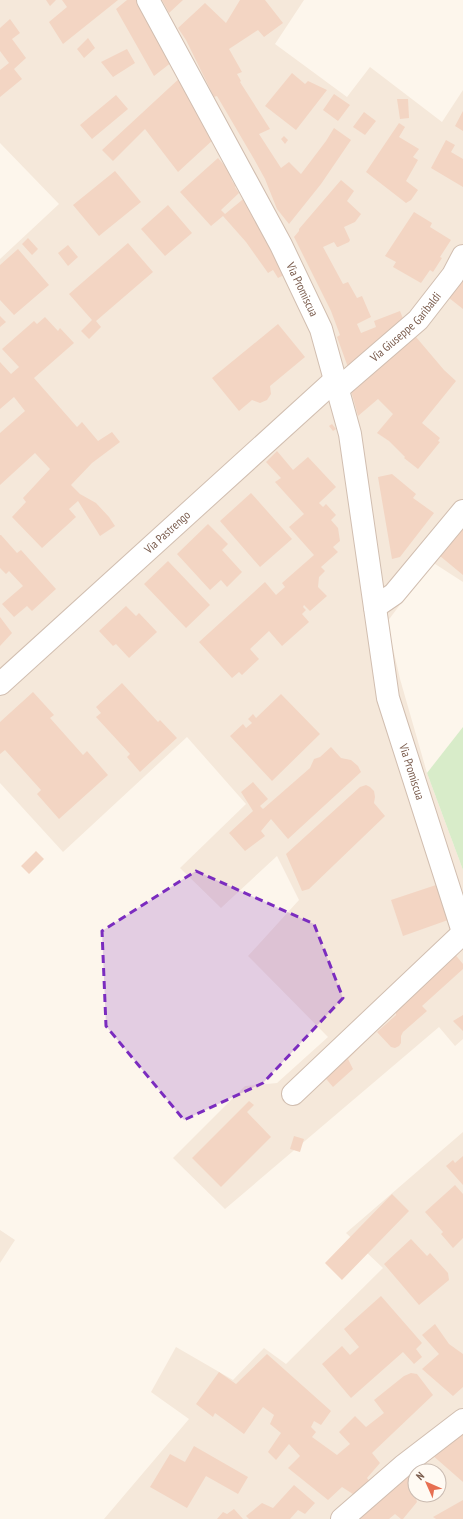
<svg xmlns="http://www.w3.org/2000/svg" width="463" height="1519" viewBox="0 0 463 1519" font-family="'PT Sans Narrow',sans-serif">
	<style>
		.residential { fill: #f5e8da; fill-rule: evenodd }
		.green { fill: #d8ecc9 }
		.building { fill: #f3d5c3 }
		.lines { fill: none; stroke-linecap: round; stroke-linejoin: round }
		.minor-casing { stroke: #d1beb0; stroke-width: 24 }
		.minor { stroke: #fff; stroke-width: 22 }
		.marked { fill: #7b2cbf; fill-opacity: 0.2; stroke: #7b2cbf; stroke-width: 3; stroke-dasharray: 8 5; stroke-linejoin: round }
		.labels { text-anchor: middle; stroke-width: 4; stroke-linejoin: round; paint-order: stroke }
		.street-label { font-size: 12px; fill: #7a5c4d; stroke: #fffaf3 }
	</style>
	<rect width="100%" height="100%" fill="#fdf6ec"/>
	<path class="residential" d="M0,0H304L275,44L347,97L370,67L442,122L463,90V582L432,562L387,622L400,679L427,773L463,870V1039L455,1046L439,1027L225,1209L173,1158L245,1086L277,1083L328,1037L248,956L299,900L277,856L221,908L180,868L246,804L187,737L63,852L0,783V259L59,204L0,143Z
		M463,1132V1519H104L189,1419L151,1392L176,1347L233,1380L264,1348L286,1364L383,1268L346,1233ZM415,1471H439V1495H415Z
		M0,1230L15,1240L0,1263Z"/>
	<path class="green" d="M463,727V870L427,773Z"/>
	<path class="building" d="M46,0H56L50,6Z
		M62,0H118L63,44L49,22L67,7Z
		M127,0H138L172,62L154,76L116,9Z
		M162,0H183L169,13Z
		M240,0H265L283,23L264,37L258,30L229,49L242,72L237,74L241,81L240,82L270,129L259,134L281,168L289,162L301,174L326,141L334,128L351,140L321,184L289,224L277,209L265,179L254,159L217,96L214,97L186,40L178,28L205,3L226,23Z
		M10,19L20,33L12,39L26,58L14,69L22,79L0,97V70L9,63L0,51V28Z
		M88,38L95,48L84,58L77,49Z
		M127,49L135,63L113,77L101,62Z
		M292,73L305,84L308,81L327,90L296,130L265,106Z
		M182,76L215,138L178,172L145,129L113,161L102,150Z
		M334,94L350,105L338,121L323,110Z
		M116,95L128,109L92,139L80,125Z
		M397,99H408L409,118L400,119Z
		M463,111V131L455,126Z
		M364,112L376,121L365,135L353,127Z
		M399,123L405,127L399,137L419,149L413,157L418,160L406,181L418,190L411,200L406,203L366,172Z
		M284,136L288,140L285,144L281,139Z
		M446,140L455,145L451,152L463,159V187L431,168Z
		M218,158L230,172L232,181L236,186L235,187L239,193L221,210L225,214L247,196L286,274L278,278L273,270L268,273L246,242L223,216L211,226L180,192Z
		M115,171L141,202L99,236L73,205Z
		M341,180L354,191L347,201L361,214L355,222L344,227L350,240L349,242L338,247H337L334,242L323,247L343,284L348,282L357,298L362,296L371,317L357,324L361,333L376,327L374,321L400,311L404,321L349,370L337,337L340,335L331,311L294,237L299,231V229Z
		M168,205L192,233L165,256L141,229Z
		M414,212L432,223L430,227L451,240L440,257L442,258L433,272L430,270L421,283L393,267L396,262L385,256Z
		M28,238L38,249L32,255L22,244Z
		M128,243L153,272L96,321L101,327L89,339L81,331L92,320L69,294Z
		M68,245L78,257L68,266L58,253Z
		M18,249L49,285L14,315L0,300V265Z
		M463,264V309L444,294Z
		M0,316L6,322L0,327Z
		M45,317L58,331L60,328L74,343L34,378L77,427L82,422L98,441L112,432L120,442L92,463L71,485L80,494L96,503L109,517L115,526L100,536L78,501L69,509L76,517L42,548L12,517L26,502L23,498L50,469L35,453L0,485V433L25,411L14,397L0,409V362L11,374L19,367L2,349L34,321L37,324Z
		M278,324L305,357L270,386L271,394L267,400L260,403L252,400L239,411L212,378Z
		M416,337L444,370L456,381L422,423L440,438L438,441L440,442L418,469L404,458L405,457L389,441L377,433L393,414L378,399L358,416L350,387Z
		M332,424L336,429L333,431L329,426Z
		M277,451L293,470L308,457L336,487L319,503L323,507L326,504L336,515L331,520L338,528L340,541L333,547L338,552L321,567L325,571L319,577L318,587L327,596L310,611L304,605L303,607L306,610L302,614L309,622L282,646L269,631L250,649L259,659L242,675L239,672L232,678L199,642L265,582L276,595L285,587L282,583L314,555L289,527L304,514L275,482L281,478L266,462Z
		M392,474L416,494L413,498L434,513L400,557L392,559L378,477Z
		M251,493L292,539L260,567L220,521Z
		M208,524L228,544L222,550L242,572L227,587L221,580L210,590L177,554Z
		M463,529V575L440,556Z
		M0,535H1L17,553L21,550L56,589L32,611L27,606L14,617L2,604L23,586L9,571L6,574L0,568Z
		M168,561L210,605L186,628L144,584Z
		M126,606L136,616L139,613L157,632L129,658L116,644L113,646L99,631Z
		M0,617L12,633L0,646Z
		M122,683L158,722L160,720L177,738L140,772L127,757L130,754L96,717L101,713L96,707Z
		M33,692L54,715L50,718L83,755L87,751L108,775L59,819L37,794L41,790L5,750L0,754V722Z
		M281,694L320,734L272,781L230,736L243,724L246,728L252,723L248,719L253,714L256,718Z
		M331,747L341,758L351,760L358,766L361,772L288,839L271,819L261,831L265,836L245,851L229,833L253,811L241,792L253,782L268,799L260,806L263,809L310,768L314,759L320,757Z
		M366,785L370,787L374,791L375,797L374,803L385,816L309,889L302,891L286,854L360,787Z
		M36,851L44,859L29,874L21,866Z
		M436,885L448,920L403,936L391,900Z
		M453,952L463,964V969L422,1006L427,1011L403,1032L401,1036V1043L399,1046L395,1048L391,1047L377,1032L396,1015V1010Z
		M463,1015V1031L453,1021Z
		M354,1042L360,1047L348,1059L353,1069L333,1087L322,1074Z
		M249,1101L254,1105L247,1112L271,1137L221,1187L192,1158Z
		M294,1136L304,1139L300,1152L290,1149Z
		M463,1156V1185L446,1166L453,1160L455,1163Z
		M455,1185L463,1194V1238L453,1248L441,1234L443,1232L425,1212Z
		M392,1194L409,1211L342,1280L325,1263Z
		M411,1239L427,1256L430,1253L448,1273L449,1280L419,1305L384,1264Z
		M381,1296L422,1343L416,1349L422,1357L414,1364L403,1352L351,1398L322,1364L342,1346L350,1355L359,1347L344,1329Z
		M435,1324L449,1344L463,1354V1387L453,1396L422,1369L439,1354L422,1335Z
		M267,1354L331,1411L321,1425L314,1421L311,1427L316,1432L312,1437L337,1455L350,1444L339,1432L355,1416L366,1427L384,1413L374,1400L404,1376L411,1373L417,1374L433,1395L372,1453L380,1463L367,1478L371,1483L359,1498L342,1487L328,1500L288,1468L300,1456L289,1444L276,1460L268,1452L281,1433L270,1424L274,1415L263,1407L244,1434L215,1413L213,1417L196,1404L219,1372L236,1384Z
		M463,1428V1482L431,1454Z
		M194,1446L248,1477L238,1494L206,1476L187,1508L150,1487L170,1454L185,1462Z
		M420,1460L434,1471H415V1495H419L416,1499L417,1502L403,1519H401L395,1514L389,1519H357Z
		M294,1485L315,1503L305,1514L298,1510L290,1519H249L246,1516L262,1503L273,1508Z
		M463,1500V1519H436L433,1517Z
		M234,1509L243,1519H217L223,1512L227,1514Z"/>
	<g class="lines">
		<defs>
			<g id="minor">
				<path id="s1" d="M148,0L281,245L321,329L350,434L388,698L463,932"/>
				<path id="s2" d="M338,389L418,320L453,275L463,256"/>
				<path d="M375,607L394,594L463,511"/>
				<path id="s3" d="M0,684L335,380"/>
				<path d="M293,1094L463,933"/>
				<path d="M342,1519L403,1466L463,1420"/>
			</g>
		</defs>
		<use href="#minor" class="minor-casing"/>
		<use href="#minor" class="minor"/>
	</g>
	<path class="marked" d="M196,871L314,924L343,998L263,1083L184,1120L106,1026L102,931Z"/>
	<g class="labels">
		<g class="street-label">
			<text dy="4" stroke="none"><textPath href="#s1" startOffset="328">Via Promiscua</textPath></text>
			<text dy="4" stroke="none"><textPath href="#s2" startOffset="92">Via Giuseppe Garibaldi</textPath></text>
			<text dy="4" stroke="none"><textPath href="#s3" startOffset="226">Via Pastrengo</textPath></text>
			<text dy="4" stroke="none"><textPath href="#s1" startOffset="825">Via Promiscua</textPath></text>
		</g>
	</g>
	<g transform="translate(427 1483) rotate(315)"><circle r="19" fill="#fffaf3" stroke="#cabbb1"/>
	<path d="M0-3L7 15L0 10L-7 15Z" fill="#e76f51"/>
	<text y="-6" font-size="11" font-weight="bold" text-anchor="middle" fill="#7a5c4d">N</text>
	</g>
</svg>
